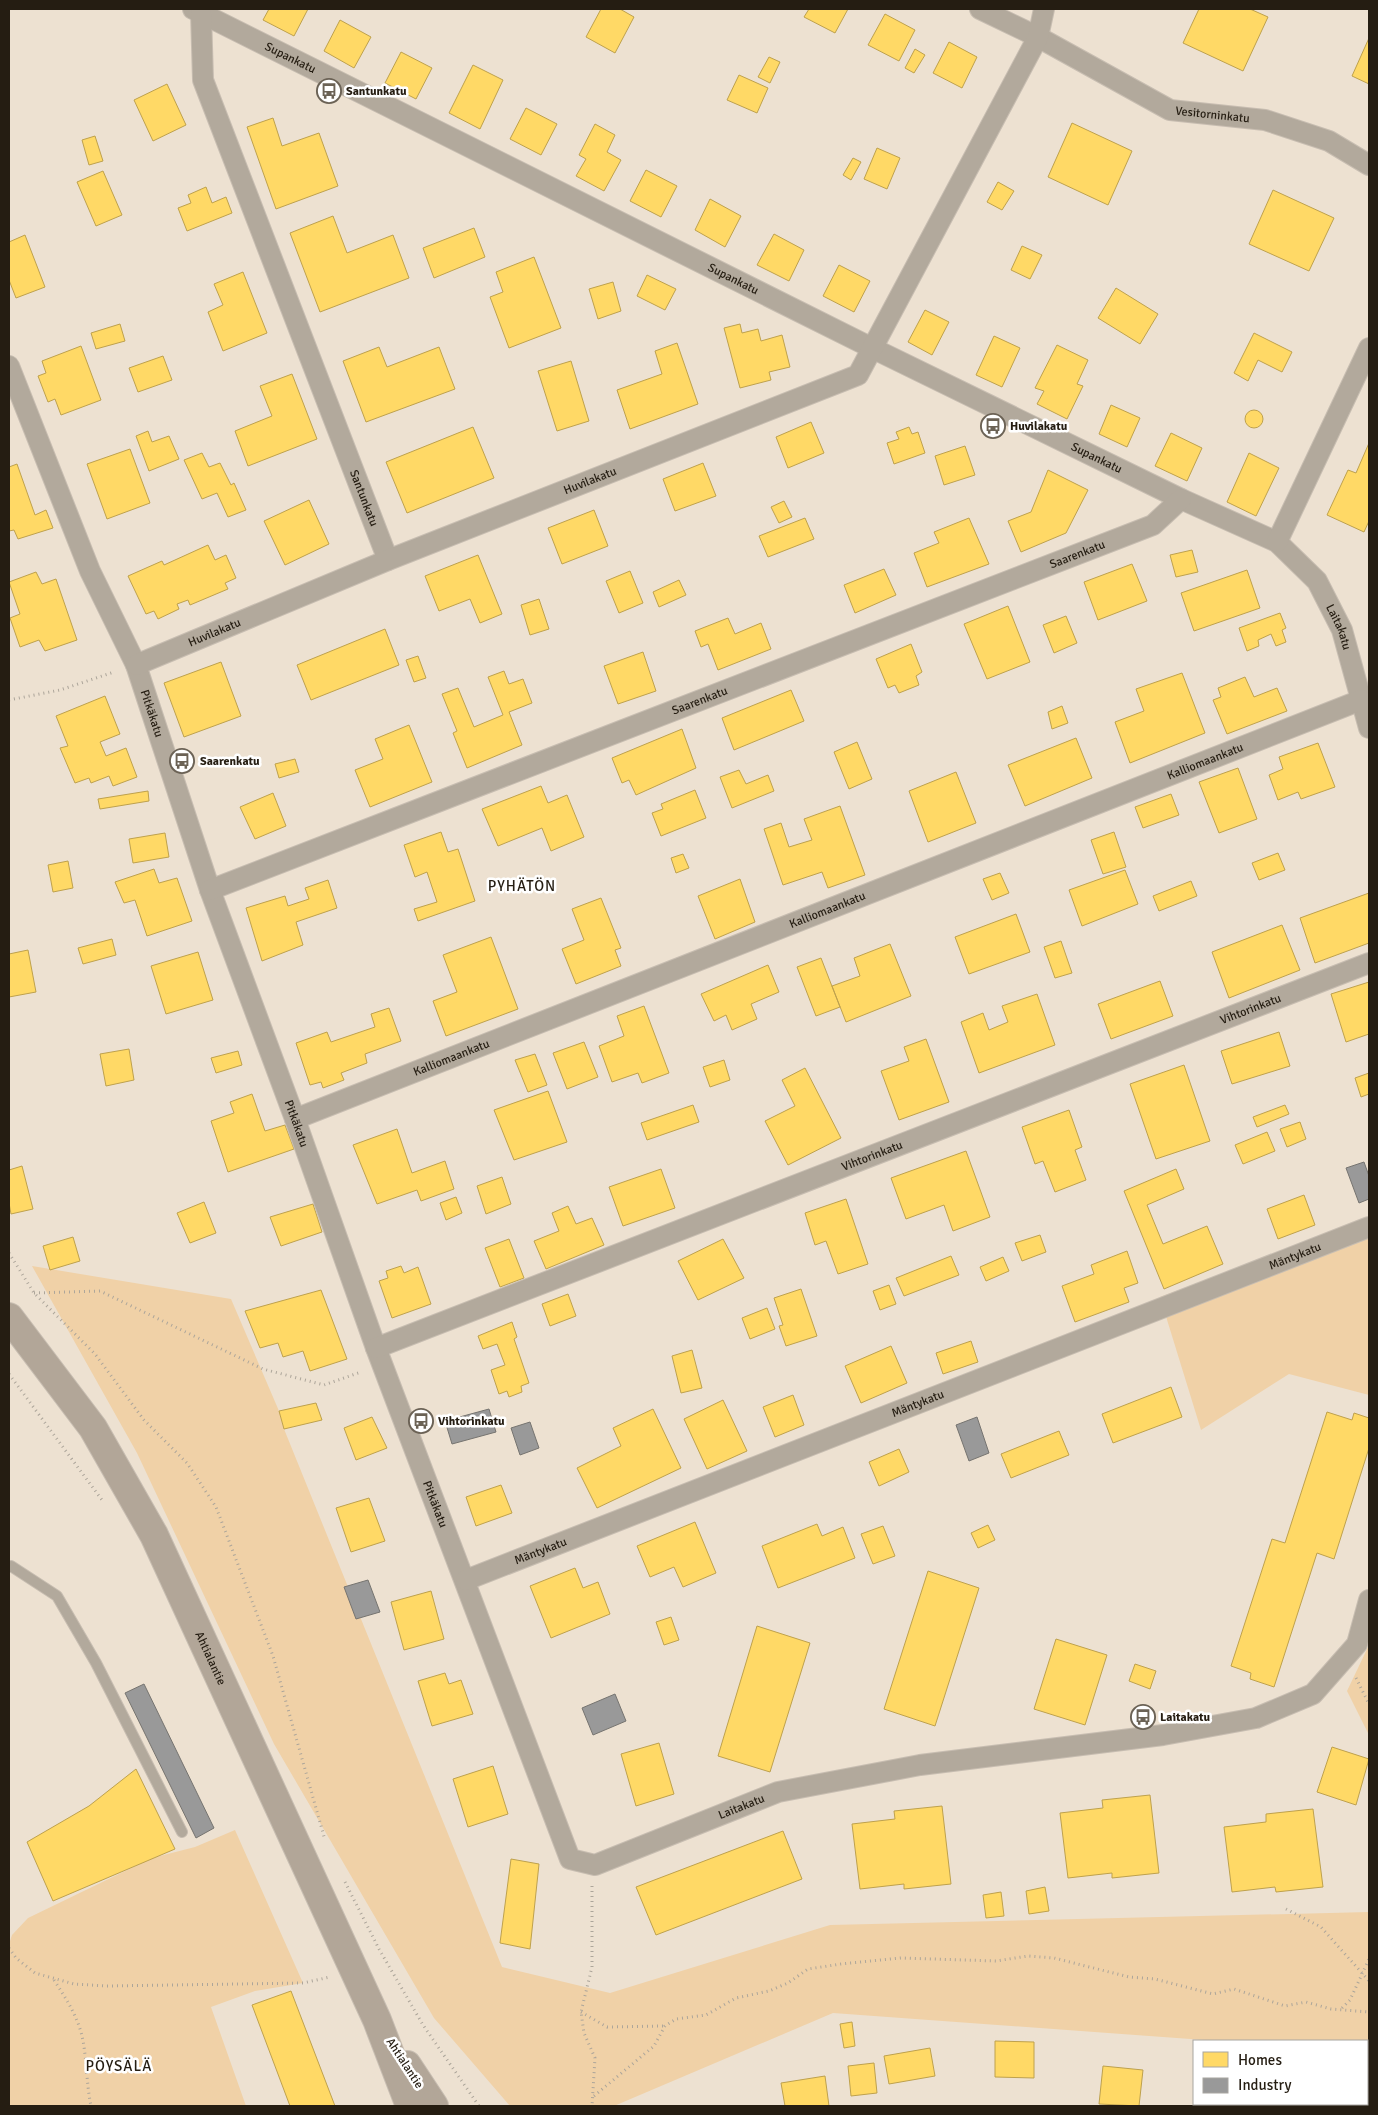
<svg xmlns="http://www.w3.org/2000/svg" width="1378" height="2115" viewBox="0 0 1378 2115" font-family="Signika,sans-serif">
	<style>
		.green { fill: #f0d1a7 }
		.homes { fill: #ffd966; stroke: #bea14d }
		.industry { fill: #999; stroke: #767470 }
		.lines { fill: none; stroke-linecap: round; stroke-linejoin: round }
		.service-casing { stroke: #c7bdb1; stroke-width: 12 }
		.minor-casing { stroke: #c7bdb1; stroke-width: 22 }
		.secondary-casing { stroke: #c7bdb1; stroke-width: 30 }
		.path { stroke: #aca59a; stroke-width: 3; stroke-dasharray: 1 4; stroke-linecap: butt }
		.service { stroke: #b2a99c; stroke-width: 10 }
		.minor { stroke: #b2a99c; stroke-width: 20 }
		.secondary { stroke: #b2a698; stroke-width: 28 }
		.labels { text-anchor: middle; stroke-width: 5; stroke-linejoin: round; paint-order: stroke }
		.street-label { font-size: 12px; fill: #251d12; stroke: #fff }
		.poi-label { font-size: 12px; font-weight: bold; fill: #251d12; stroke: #fff; text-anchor: start }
		.quarter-label { font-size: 15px; letter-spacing: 1px; fill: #251d12; stroke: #fff }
	</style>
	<rect width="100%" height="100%" fill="#ede1d1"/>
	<path class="green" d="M1369,1219V1395L1289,1374L1201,1430L1160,1297Z
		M32,1266L231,1299L279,1411L284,1429L502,1967L610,1993L830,1925L1369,1912V2106H1304V2104H1367V2041H1218L833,2013L614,2106H510L434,2018L274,1744L137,1453Z
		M1369,1645V1735L1347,1691Z
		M235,1830L303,1983L255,1991L211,2007L246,2106H9V1944L12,1935L28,1918L152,1858L195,1847Z"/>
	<path class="homes" d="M269,9H308L294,36L263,20Z
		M601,9H620L634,17L615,53L586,37Z
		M809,9H848L835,33L804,17Z
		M1199,9H1250L1268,17L1243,71L1183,43Z
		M885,14L915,30L899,61L868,45Z
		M340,20L371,37L354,68L324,51Z
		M1369,38V84L1352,76Z
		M949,42L977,57L962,88L933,73Z
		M915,49L925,55L914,73L905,68Z
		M401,52L432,68L416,99L385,83Z
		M769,57L780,62L770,83L758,77Z
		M473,65L503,80L480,129L449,113Z
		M739,75L768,88L757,113L727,100Z
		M167,84L186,125L153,141L134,100Z
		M526,108L557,124L541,155L510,139Z
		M273,118L282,146L319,133L338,186L276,209L247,127Z
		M1072,123L1132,151L1108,205L1048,177Z
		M595,124L615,135L607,152L621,160L604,191L576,176L586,159L579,155Z
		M95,136L103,161L89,165L82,140Z
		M877,148L900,158L887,189L864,179Z
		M853,158L861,162L851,180L843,175Z
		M646,170L677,186L661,217L630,201Z
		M103,171L122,215L96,226L77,182Z
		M998,182L1014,191L1002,210L987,202Z
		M206,187L212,203L226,197L232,213L187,231L178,208L191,203L188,195Z
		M1273,190L1334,218L1309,271L1249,244Z
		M710,199L741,216L725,247L695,230Z
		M333,216L347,253L393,235L409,278L320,312L290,233Z
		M474,228L485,257L434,278L423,248Z
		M774,234L804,250L789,281L757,265Z
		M25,235L45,287L16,298L9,280V242Z
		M1022,246L1042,255L1030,279L1011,270Z
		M534,257L561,328L509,348L490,297L503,292L496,272Z
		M839,265L870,281L854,312L823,296Z
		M243,272L267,333L223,351L208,312L223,305L214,284Z
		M647,275L676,289L665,310L637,296Z
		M613,282L621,311L598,319L589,289Z
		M1116,288L1158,314L1140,344L1098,318Z
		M925,310L949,322L932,355L908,342Z
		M120,324L125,341L96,349L91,333Z
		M740,324L742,333L758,329L761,341L782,335L790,367L769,372L771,380L740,388L724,328Z
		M1254,333L1292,352L1282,372L1258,360L1248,381L1234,373Z
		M994,336L1020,348L1002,387L976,375Z
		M677,343L698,404L630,429L617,390L662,374L655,351Z
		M1057,345L1088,360L1077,384L1083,386L1067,419L1037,404L1044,391L1035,388Z
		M81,346L101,400L61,415L55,399L48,402L38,376L46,373L42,361Z
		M379,347L387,367L439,347L455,389L366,422L343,361Z
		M163,356L172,380L138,392L129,368Z
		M571,361L589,421L557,431L538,371Z
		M292,374L317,439L248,466L235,431L272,416L260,386Z
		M1111,405L1140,418L1127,447L1099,434Z
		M1245 419a9 9 0 1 1 18 0a9 9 0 1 1-18 0Z
		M811,422L824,453L788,468L776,437Z
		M473,427L494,478L407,513L386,462Z
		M909,427L912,434L918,432L925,453L894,464L887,443L899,439L896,432Z
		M148,431L152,442L169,436L179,459L149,471L136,436Z
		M1171,433L1202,448L1187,481L1155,466Z
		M1369,443V521L1364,532L1327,515L1348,470L1356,473Z
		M965,446L975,475L944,485L935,456Z
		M130,449L150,503L107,519L87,464Z
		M202,453L209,467L220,463L231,485L234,483L246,510L228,517L217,493L202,499L184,460Z
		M1249,453L1279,468L1256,516L1227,502Z
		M703,463L716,496L675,511L663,479Z
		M17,464L35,515L46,510L53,528L18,539L14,530L9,531V467Z
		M1048,470L1088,490L1066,533L1021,552L1008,521L1031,512Z
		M309,500L329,544L285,565L264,521Z
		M784,501L792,517L779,523L771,507Z
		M594,510L608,546L562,564L548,528Z
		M805,518L814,539L768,557L759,536Z
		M969,518L989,564L927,587L914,553L939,543L934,532Z
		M208,545L215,560L226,555L236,578L225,583L228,589L190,605L188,600L177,604L179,609L158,619L154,611L146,614L128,576L162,561L164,565Z
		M1192,550L1198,572L1176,577L1170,555Z
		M478,555L502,614L480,623L470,599L439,611L425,576Z
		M1132,564L1147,601L1098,620L1084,582Z
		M884,569L896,595L855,613L844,585Z
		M1247,570L1260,608L1194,631L1181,593Z
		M630,571L643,603L619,613L606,581Z
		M36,572L42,584L56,579L77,640L45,651L39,640L20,647L10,618L20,614L9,582Z
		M679,580L686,595L659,607L653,592Z
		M539,599L549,629L530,635L521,605Z
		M1008,606L1030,662L987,679L964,624Z
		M1280,613L1286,628L1282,630L1286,642L1276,646L1271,634L1258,640L1259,646L1247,651L1239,628Z
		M1066,616L1077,643L1054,653L1043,625Z
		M728,618L735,634L761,623L771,649L718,670L708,644L701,647L695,631Z
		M385,629L399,665L311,700L297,665Z
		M911,644L922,672L916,676L919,685L899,693L895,685L888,688L876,659Z
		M643,652L656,691L618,704L604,666Z
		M418,656L426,678L414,682L406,660Z
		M221,662L241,716L184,737L164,683Z
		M504,671L509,684L523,679L532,703L509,712L522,745L467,768L453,733L457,731L442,694L458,688L474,727L503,715L488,677Z
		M1182,673L1205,733L1130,763L1115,722L1144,711L1136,689Z
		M1245,677L1254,697L1277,688L1287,711L1227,734L1213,700L1221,697L1218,688Z
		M791,690L804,721L734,750L722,718Z
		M105,696L120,734L100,742L106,756L126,748L137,777L113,786L109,776L91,783L89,778L75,783L60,748L68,746L56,716Z
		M1062,706L1068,723L1052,729L1048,712Z
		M409,725L432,782L370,807L355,770L383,759L375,739Z
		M682,729L696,768L636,795L629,780L622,783L612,758Z
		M1076,738L1092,778L1025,806L1008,765Z
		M857,742L872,779L849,789L834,752Z
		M1318,743L1335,787L1301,799L1298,792L1278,800L1269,775L1283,769L1279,757Z
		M295,759L299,772L279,778L275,764Z
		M1238,768L1257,819L1219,833L1199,782Z
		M739,770L746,784L768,775L774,791L732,808L720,777Z
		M956,772L976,823L928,842L909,791Z
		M541,786L548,803L567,795L584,837L551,851L542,828L498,846L482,809Z
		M695,790L706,818L661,836L652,813L663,809L661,804Z
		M148,791L149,801L100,809L98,799Z
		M273,793L286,826L255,839L240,807Z
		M1171,794L1179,815L1143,828L1135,807Z
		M840,806L865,875L828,888L822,872L783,885L764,829L781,823L789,847L812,840L804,819Z
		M441,832L448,852L458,849L475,901L418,921L414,909L437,902L427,872L415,877L404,845Z
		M1114,832L1126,867L1103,874L1091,840Z
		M165,833L169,857L133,863L129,839Z
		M1278,853L1285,870L1259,880L1252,863Z
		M683,854L689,868L676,873L671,858Z
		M68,861L73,888L53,892L48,865Z
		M154,869L159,883L177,878L192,921L147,936L135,900L124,903L115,882Z
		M1125,870L1138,904L1082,926L1069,890Z
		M1000,873L1009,893L992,900L983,879Z
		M740,879L755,922L715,939L698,896Z
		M328,880L337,908L296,922L303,945L262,961L246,908L285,896L288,906L309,899L305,888Z
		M1191,881L1197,896L1159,911L1153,896Z
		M1369,893V943L1315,963L1300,918Z
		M601,898L621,948L615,950L621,966L576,984L562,949L584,940L572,909Z
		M1016,914L1030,952L969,974L955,937Z
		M1282,925L1300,970L1229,998L1212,952Z
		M491,937L518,1009L446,1036L433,1001L457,992L443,955Z
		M112,939L116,955L83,964L78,948Z
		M1061,941L1072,973L1055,978L1044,947Z
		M890,944L911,996L846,1022L832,986L860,976L854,958Z
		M28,950L36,992L9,997V954Z
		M198,952L213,1000L166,1014L151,966Z
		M821,958L840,1007L816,1016L797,967Z
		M768,965L779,992L751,1004L757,1019L732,1030L726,1015L714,1021L701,994Z
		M1160,981L1173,1016L1111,1039L1098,1004Z
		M1369,982V1034L1346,1042L1331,994Z
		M1037,994L1055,1045L979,1073L961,1022L983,1013L989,1030L1008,1022L1002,1006Z
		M644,1006L669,1073L642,1083L638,1073L612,1082L599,1046L624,1036L617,1016Z
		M389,1008L401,1041L365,1054L367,1063L341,1073L344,1080L323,1088L321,1082L310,1085L296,1043L327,1032L331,1042L375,1027L371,1014Z
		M1279,1032L1290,1066L1232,1084L1221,1051Z
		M926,1039L949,1102L899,1120L881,1071L909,1061L904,1047Z
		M584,1042L598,1077L567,1089L553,1053Z
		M129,1049L134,1080L106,1086L100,1054Z
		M238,1051L242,1065L216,1073L211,1058Z
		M535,1054L547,1085L528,1092L515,1060Z
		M724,1060L730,1080L710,1087L703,1067Z
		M1184,1065L1210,1141L1156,1159L1130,1084Z
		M805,1068L841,1138L788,1165L765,1121L795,1106L782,1080Z
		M1369,1073V1094L1361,1097L1355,1078Z
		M548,1091L567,1142L514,1160L494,1110Z
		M252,1094L265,1131L285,1125L294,1149L228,1172L211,1121L234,1113L230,1102Z
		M693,1105L699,1122L647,1140L641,1123Z
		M1285,1105L1289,1114L1257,1127L1253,1117Z
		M1069,1110L1082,1147L1075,1150L1086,1180L1055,1192L1043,1161L1035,1164L1022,1127Z
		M1300,1122L1306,1139L1287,1147L1280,1129Z
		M397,1129L412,1173L445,1161L454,1189L421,1201L417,1190L377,1204L353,1145Z
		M1267,1132L1275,1151L1243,1164L1235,1145Z
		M966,1151L990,1217L953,1231L944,1205L906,1219L891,1178Z
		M22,1166L33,1209L11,1214L9,1203V1170Z
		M661,1169L675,1208L623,1226L609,1187Z
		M1176,1169L1184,1189L1147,1205L1163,1244L1207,1226L1223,1264L1164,1289L1124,1191Z
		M502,1177L511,1204L486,1214L477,1186Z
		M1304,1195L1315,1225L1278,1239L1267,1209Z
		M456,1197L462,1213L446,1220L440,1203Z
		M846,1199L868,1264L838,1274L826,1241L815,1245L805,1213Z
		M204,1202L216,1233L190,1243L177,1213Z
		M313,1204L322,1232L281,1246L270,1217Z
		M568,1206L576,1224L592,1218L604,1245L546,1269L534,1241L559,1231L552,1213Z
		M1040,1235L1046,1252L1022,1261L1015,1243Z
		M73,1237L80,1261L50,1270L43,1246Z
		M509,1239L524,1278L500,1287L485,1248Z
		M723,1239L744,1278L698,1300L678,1261Z
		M1127,1251L1138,1283L1124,1288L1129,1302L1075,1322L1062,1286L1094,1274L1091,1265Z
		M951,1256L959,1275L904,1296L896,1278Z
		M1003,1257L1009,1271L986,1281L980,1267Z
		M401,1266L404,1273L418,1267L431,1304L392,1318L379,1281L388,1278L386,1271Z
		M889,1285L896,1304L880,1310L873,1291Z
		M801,1289L817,1336L786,1346L779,1326L783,1325L774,1298Z
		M321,1290L347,1359L310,1371L303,1351L283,1357L278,1343L260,1348L245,1311Z
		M568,1294L576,1316L550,1326L542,1304Z
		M767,1308L775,1329L750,1339L742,1318Z
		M512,1322L517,1337L514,1339L529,1383L521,1386L522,1392L509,1397L507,1391L499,1394L491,1370L505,1365L497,1344L483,1349L478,1336Z
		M971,1341L978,1362L943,1374L936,1353Z
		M891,1346L907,1383L861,1403L845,1366Z
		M692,1350L702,1388L681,1393L672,1356Z
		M1171,1387L1182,1417L1113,1443L1102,1414Z
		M793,1395L804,1425L775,1437L763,1407Z
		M723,1400L747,1451L707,1469L684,1419Z
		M316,1403L322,1420L284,1429L279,1411Z
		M653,1409L681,1468L597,1508L577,1468L621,1446L613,1428Z
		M1327,1412L1352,1420L1354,1413L1369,1418V1448L1334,1559L1317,1553L1274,1687L1250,1679L1251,1673L1231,1666L1272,1539L1285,1543Z
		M372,1417L387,1448L356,1460L344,1428Z
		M1059,1431L1069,1455L1011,1478L1001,1454Z
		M899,1449L909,1472L879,1486L869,1462Z
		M501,1485L512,1513L476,1526L466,1497Z
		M369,1498L385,1541L351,1552L336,1508Z
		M695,1522L716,1573L683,1587L674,1567L650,1577L637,1546Z
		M817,1524L822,1536L843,1527L855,1558L778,1588L762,1546Z
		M988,1525L995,1540L978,1548L971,1533Z
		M883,1526L895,1556L873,1564L861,1534Z
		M575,1568L583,1588L598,1582L610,1614L551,1638L530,1586Z
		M928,1571L979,1588L935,1726L884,1709Z
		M431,1591L444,1639L404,1650L391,1602Z
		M671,1617L679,1640L664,1645L656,1622Z
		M757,1626L810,1643L770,1772L718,1756Z
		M1056,1639L1107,1655L1085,1725L1034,1709Z
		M1135,1664L1156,1671L1150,1689L1129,1681Z
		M445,1673L449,1684L461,1680L473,1714L432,1726L418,1681Z
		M659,1743L674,1794L636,1806L621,1754Z
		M1332,1747L1369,1759L1356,1805L1317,1792Z
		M493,1766L508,1814L468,1827L453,1779Z
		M136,1769L175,1849L53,1901L27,1842L89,1806Z
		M1150,1795L1159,1873L1112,1878V1873L1068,1878L1060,1813L1103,1808L1102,1800Z
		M942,1806L951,1884L904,1889V1884L860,1889L852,1824L895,1819L894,1811Z
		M1313,1809L1323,1887L1276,1892L1275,1887L1232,1892L1224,1827L1266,1822V1814Z
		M783,1831L802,1879L656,1935L636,1887Z
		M511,1859L539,1864L530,1949L500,1943Z
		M1045,1887L1049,1911L1029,1914L1026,1891Z
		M1001,1892L1004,1916L986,1918L983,1895Z
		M291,1991L335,2106H290L252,2005Z
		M852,2022L855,2046L844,2048L840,2024Z
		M995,2041L1034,2042V2078L995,2077Z
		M930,2048L935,2076L889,2084L884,2056Z
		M874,2063L877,2093L851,2096L848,2066Z
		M1103,2066L1143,2070L1139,2106L1099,2104Z
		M825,2076L829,2106H785L781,2083Z
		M1235,2104H1276V2106H1235Z"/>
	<path class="industry" d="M1364,1162L1369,1176V1199L1359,1203L1346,1168Z
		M489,1409L496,1432L452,1444L445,1421Z
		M977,1417L989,1453L969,1461L956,1425Z
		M530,1422L539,1448L520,1455L511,1428Z
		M368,1580L380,1612L356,1619L344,1587Z
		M144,1684L214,1828L196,1838L125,1693Z
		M615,1694L626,1721L593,1735L582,1708Z"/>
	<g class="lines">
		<defs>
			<path id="service" d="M9,1567L11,1566L57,1596L96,1663L182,1832"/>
			<g id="minor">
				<path id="s1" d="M193,9L872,348L1181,499L1277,542L1317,581L1342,630L1369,728"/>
				<path id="s2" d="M980,9L1038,37L1170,110L1265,120L1329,141L1369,165"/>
				<path id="s3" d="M201,13L203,80L388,560"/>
				<path id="s4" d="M9,366L90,571L136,665L210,890L295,1119L376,1348L570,1859L595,1865L778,1792L920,1765L1163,1735L1256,1718L1313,1694L1357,1644L1369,1600"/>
				<path d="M1277,542L1369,348"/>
				<path id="s5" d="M136,665L388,560L858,375L1038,37L1044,9"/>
				<path id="s6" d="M210,890L1153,525L1181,499"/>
				<path id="s7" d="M295,1119L1361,700"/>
				<path id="s8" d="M376,1348L1369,963"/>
				<path id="s9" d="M466,1580L1369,1227"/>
			</g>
			<g id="secondary">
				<path id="s10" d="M9,1317L93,1428L154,1535L377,2020L410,2106"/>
				<path d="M407,2065L434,2106"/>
			</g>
		</defs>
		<use href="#service" class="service-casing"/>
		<use href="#minor" class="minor-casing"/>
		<use href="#secondary" class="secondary-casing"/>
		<path class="path" d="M9,700L60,690L114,672
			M9,1253L34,1293L95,1354L144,1420L187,1463L216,1507L273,1656L325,1840
			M34,1293L100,1291L263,1369L324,1385L361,1372
			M9,1374L102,1500
			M1356,1678L1369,1704
			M345,1882L379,1949L423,2025L479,2106
			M592,1886V1967L581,2012L584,2033L595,2058L592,2106
			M1286,1909L1321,1927L1369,1981
			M9,1948L16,1958L35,1973L74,1984L107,1986L303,1983L330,1977
			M54,1980C65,1997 75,2012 81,2032C87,2054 86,2083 91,2106
			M1342,2008L1350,2000L1369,1959
			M581,2012L607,2027L664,2026
			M594,2096L654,2046L665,2026L676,2019L706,2015L736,1998L769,1991L788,1983L808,1969L841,1964L901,1958L996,1961L1028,1956L1054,1958L1129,1977L1155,1979L1213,1994L1234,1989L1285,2006L1306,2002L1331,2009L1369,2012"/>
		<use href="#service" class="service"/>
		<use href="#minor" class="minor"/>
		<use href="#secondary" class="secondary"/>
	</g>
	<defs>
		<symbol id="bus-ring" viewBox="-11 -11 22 22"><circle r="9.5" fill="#fff" stroke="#6b6255" stroke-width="1.5"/><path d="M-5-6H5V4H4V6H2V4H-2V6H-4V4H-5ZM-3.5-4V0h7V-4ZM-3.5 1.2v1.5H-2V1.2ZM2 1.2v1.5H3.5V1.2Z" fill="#6b6255"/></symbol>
	</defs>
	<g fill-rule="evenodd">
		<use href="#bus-ring" x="315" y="77" width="28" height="28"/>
		<use href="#bus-ring" x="979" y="412" width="28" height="28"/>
		<use href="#bus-ring" x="168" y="747" width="28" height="28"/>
		<use href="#bus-ring" x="407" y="1407" width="28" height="28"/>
		<use href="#bus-ring" x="1129" y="1703" width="28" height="28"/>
	</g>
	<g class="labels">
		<g class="street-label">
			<text dy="4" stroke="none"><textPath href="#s1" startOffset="109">Supankatu</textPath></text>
			<text dy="4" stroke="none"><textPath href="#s2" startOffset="258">Vesitorninkatu</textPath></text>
			<text dy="4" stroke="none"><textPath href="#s1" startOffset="604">Supankatu</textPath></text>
			<text dy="4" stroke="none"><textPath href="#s1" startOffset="1009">Supankatu</textPath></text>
			<text dy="4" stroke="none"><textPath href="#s5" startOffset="490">Huvilakatu</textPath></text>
			<text dy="4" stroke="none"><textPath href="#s3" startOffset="515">Santunkatu</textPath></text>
			<text dy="4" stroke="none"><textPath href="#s6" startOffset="930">Saarenkatu</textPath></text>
			<text dy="4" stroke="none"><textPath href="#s1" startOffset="1315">Laitakatu</textPath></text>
			<text dy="4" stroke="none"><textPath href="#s5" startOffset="85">Huvilakatu</textPath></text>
			<text dy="4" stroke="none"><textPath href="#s6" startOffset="525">Saarenkatu</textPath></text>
			<text dy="4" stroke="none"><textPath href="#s4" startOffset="376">Pitkäkatu</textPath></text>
			<text dy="4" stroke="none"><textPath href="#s7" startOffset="978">Kalliomaankatu</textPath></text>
			<text dy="4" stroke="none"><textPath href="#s7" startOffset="572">Kalliomaankatu</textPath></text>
			<text dy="4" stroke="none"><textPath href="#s8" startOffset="938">Vihtorinkatu</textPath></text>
			<text dy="4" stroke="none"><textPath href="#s7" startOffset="168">Kalliomaankatu</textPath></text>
			<text dy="4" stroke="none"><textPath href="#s4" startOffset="811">Pitkäkatu</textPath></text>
			<text dy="4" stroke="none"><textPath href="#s8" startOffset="532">Vihtorinkatu</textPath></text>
			<text dy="4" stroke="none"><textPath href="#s9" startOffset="890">Mäntykatu</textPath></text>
			<text dy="4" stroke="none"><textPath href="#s9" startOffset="485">Mäntykatu</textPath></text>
			<text dy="4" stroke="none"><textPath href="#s4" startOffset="1216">Pitkäkatu</textPath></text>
			<text dy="4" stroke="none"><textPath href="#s9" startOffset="80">Mäntykatu</textPath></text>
			<text dy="4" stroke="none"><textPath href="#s10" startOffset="398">Ahtialantie</textPath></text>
			<text dy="4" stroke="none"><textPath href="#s4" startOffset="1779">Laitakatu</textPath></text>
			<text transform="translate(405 2063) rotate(57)" y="4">Ahtialantie</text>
		</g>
		<g class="poi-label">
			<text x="346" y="95">Santunkatu</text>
			<text x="1010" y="430">Huvilakatu</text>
			<text x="200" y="765">Saarenkatu</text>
			<text x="438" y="1425">Vihtorinkatu</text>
			<text x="1160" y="1721">Laitakatu</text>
		</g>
		<g class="quarter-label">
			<text x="522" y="891">PYHÄTÖN</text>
			<text x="119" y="2071">PÖYSÄLÄ</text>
		</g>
	</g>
	<rect width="1378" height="2115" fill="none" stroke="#251d12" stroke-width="20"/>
	<rect x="1193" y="2040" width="175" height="65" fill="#ffffff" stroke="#a8a5a0"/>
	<rect x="1203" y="2052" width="25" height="15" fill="#ffd966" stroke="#a8a5a0"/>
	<text x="1238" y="2065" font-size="15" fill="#251d12">Homes</text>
	<rect x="1203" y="2078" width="25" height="15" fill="#999999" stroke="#a8a5a0"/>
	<text x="1238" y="2090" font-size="15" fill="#251d12">Industry</text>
</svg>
